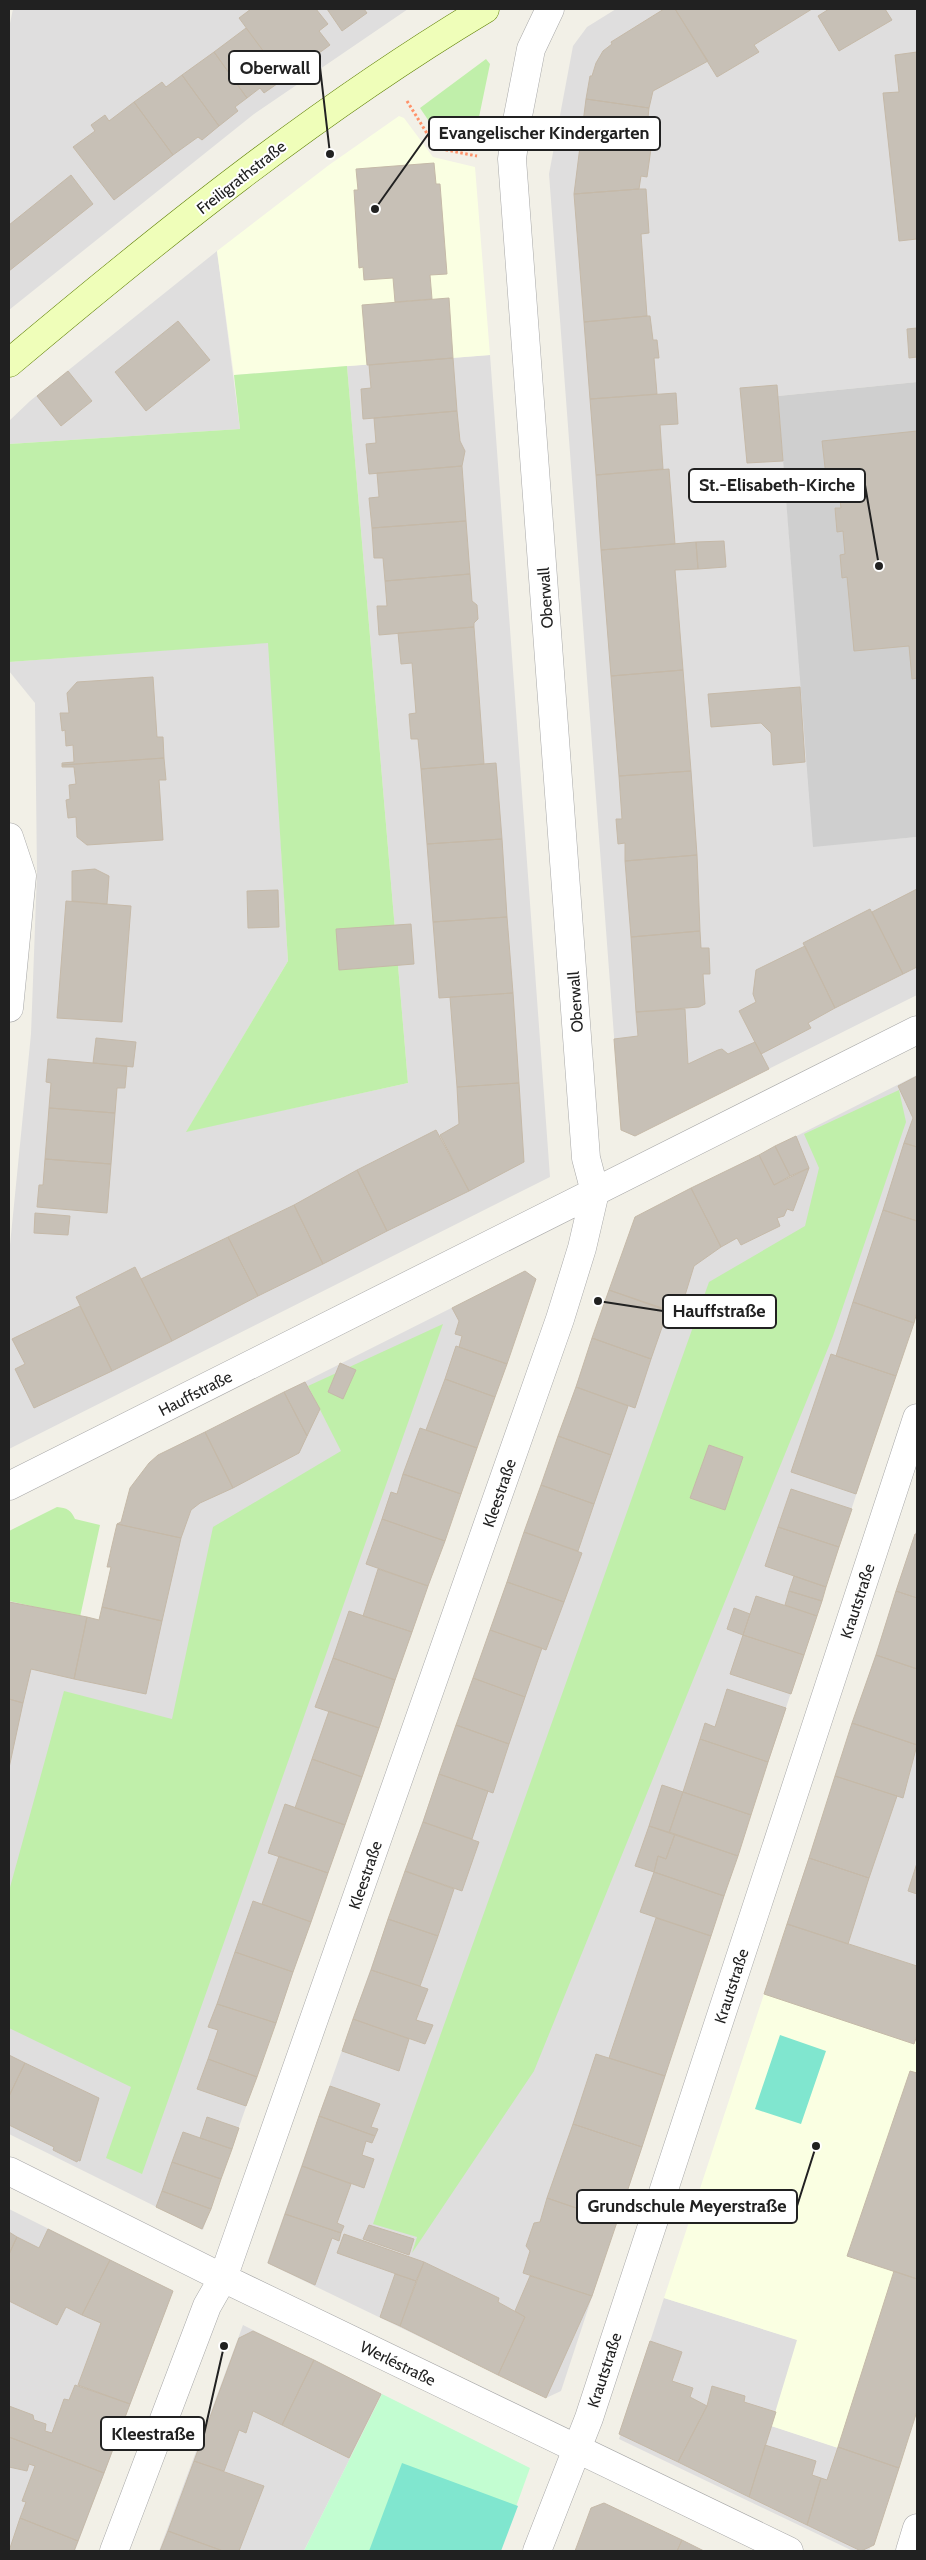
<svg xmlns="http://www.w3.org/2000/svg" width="926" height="2560" viewBox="0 0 926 2560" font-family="Cabin,sans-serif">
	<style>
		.residential { fill: #dfdede }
		.education { fill: #faffe2 }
		.religious { fill: #cfcfcf }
		.grass { fill: #c0efaa }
		.park { fill: #c2fdd1 }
		.pitch { fill: #80e6cf }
		.building { fill: #c7c0b6; stroke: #c5b9a8 }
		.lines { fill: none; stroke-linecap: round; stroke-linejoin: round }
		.street-casing { stroke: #a8a8a8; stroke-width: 29 }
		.secondary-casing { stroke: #5d7f00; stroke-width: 29 }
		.path { stroke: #ff926a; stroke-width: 3; stroke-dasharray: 2.5 2.5; stroke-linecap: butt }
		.street { stroke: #fff; stroke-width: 28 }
		.secondary { stroke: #effeb9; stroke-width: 28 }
		.labels { text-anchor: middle; stroke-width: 4; stroke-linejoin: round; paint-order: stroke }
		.street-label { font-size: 16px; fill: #212121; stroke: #fff }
		.leader { fill: none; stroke: #212121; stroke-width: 2 }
		.callout-dot { fill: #212121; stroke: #fff; stroke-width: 2 }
		.callout { fill: #fff; stroke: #212121; stroke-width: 2 }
		.callout-label { font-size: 18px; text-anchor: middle; font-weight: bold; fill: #212121 }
	</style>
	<rect width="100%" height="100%" fill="#f2f0e7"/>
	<path class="residential" d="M13,9H408L254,114L9,310V28Z
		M616,9H917V382L778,396L814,846L917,837V995L634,1136L621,1129L549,174L573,46L587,27Z
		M217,251L240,429L9,444V421L30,401Z
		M490,355L550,1177L9,1449V1255L31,1034L37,873L35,703L9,671V662L269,642L288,961L187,1131L408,1083L347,366Z
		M917,1075V1310L561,2391L546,2398L267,2263L635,1218Z
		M525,1271L535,1280L203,2230L9,2134V1601L99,1621L165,1452Z
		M917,1528V1966L787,1924Z
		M9,2209L173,2291L75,2551H9Z
		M664,2298L798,2340L772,2426L899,2468L869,2551H853L619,2439Z
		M243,2325L382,2394L304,2551H159Z"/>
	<path class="education" d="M399,116L404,118L433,157L475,167L490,355L234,375L217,251L329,165Z
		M787,1924L917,1967V2411L899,2468L771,2426L797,2340L664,2298Z"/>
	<path class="religious" d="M917,382V837L813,847L778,396Z"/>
	<path class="grass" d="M486,59L490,64L473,146L441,139L420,108Z
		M347,366L408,1083L186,1132L288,961L268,643L9,662V444L240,429L234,375Z
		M899,1090L906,1122L833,1336L534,2071L412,2253L417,2237L373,2224L709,1282L805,1226L819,1168L804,1134Z
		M443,1324L142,2174L106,2158L131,2087L9,2028V1891L64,1691L172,1719L213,1527L341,1451L308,1386Z
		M57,1507C67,1508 71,1510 75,1519L100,1525L80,1617L9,1601V1531Z"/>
	<path class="park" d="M382,2394L530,2468L500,2551H304Z"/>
	<path class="pitch" d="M780,2035L826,2051L801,2124L755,2109Z
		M402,2463L518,2506L501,2551H369Z"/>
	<path class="building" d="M251,9H316L328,24L319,31L330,45L284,79L239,18Z
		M327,9H364L367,13L342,31Z
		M664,9H675L708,61L653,91L649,108L586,99L590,76H592L596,63L603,51L612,44L611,42Z
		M675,9H812L754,45L759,52L717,77Z
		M829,9H885L892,20L839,51L818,16Z
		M246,28L284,79L264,93L260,88L247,98L214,52Z
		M214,52L247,98L235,107L238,111L219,126L182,75Z
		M917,52V239L899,241L883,93L899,92L895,55Z
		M182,75L219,126L202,140L198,137L173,155L134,102L162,82L166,87Z
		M586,99L649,108L647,127H654L647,177L641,176L639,189L574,194Z
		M134,102L173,155L114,200L73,147L95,131L91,125L105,115L109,121Z
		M434,163L436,184H440L447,274L430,275L432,299L395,302L393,278L364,280L363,267L359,268L354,190H358L356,169Z
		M71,175L93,204L9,271V225Z
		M639,189H646L649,233L641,234L647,316L584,322L574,194Z
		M449,298L453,358L367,365L362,305Z
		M647,316H650L653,340H657L659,358H654L657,394L590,399L584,322Z
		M178,321L210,360L146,411L115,372Z
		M917,328V357L909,358L907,329Z
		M453,358L457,411L363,419L361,389L371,388L369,365Z
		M68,371L92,401L61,426L37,396Z
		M777,385L783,461L747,463L740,388Z
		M676,393L678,424L660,425L663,469L596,475L590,399Z
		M457,411L460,441L465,451L462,466L369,474L366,444L376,443L374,418Z
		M917,431V678L912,679L909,646L854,651L847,577L842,578L840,555L845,554L843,531L837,532L835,508H841L838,483L827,485L822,441Z
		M462,466L466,521L372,528L369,498L379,497L377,473Z
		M669,469L675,544L601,550L596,475Z
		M466,521L470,574L385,581L383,558H374L372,528Z
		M724,541L726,567L698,569L696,542Z
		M696,542L698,569L675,570L683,670L611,676L601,550Z
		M470,574L472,601L477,605L478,619L474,623V627L379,635L377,606H387L385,581Z
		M474,627L484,764L421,769L418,739H411L409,714L416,713L412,663L401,664L398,633Z
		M683,670L691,771L619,776L611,676Z
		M153,677L157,737H163L164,758L62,765V763L74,762L73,745L66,746L65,730L62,731L60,713H69L67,693L77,682Z
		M800,687L805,762L773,765L771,733L761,723L711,727L708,694Z
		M164,758L166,780H159L163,840L87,845L77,837L76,817L68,818L66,800L70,799L69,785L76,784L74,767H62V765Z
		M496,763L502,839L427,844L421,769Z
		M691,771L697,855L625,861V843L618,844L616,819H622L619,776Z
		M502,839L507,917L433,922L427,844Z
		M697,855L700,931L631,937L625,861Z
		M95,869L109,876L107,904L72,901V871Z
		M917,889V967L903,974L872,912Z
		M278,890L279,927L248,928L247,891Z
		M66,901L131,906L122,1022L57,1018Z
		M870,909L903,974L835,1008L803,943Z
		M507,917L513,993L439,998L433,922Z
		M411,924L414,964L339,970L336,929Z
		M700,931L701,948H709L710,974H703L705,1004L699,1007L636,1012L631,937Z
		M805,946L835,1008L808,1023L811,1028L761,1054L739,1011L756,1002L753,994L756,970Z
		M513,993L519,1083L457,1087L450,997Z
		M685,1009L688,1064L718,1050L722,1049L728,1054L755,1042L769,1069L635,1136L621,1130L614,1039L638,1036L636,1012Z
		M96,1038L136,1042L133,1067L93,1063Z
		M48,1059L127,1066L125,1088H117L115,1113L49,1108L51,1083L46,1082Z
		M917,1076V1147L904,1143L913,1118L898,1086Z
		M519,1083L524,1162L469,1191L440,1135L459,1124L457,1087Z
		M49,1108L115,1113L111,1164L45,1159Z
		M436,1130L469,1191L387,1231L357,1170Z
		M796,1136L809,1168L790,1176L775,1146Z
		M904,1143L917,1147V1221L883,1210Z
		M775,1146L790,1176L774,1185L759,1155Z
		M759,1155L774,1185L809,1168L793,1211L787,1209L784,1216L777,1218L780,1226L741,1245L737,1238L721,1247L691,1188Z
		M45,1159L111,1164L107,1213L37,1207L39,1185H43Z
		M357,1170L387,1231L323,1264L294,1205Z
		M691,1188L721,1247L694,1266L679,1315L609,1290L635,1217Z
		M294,1205L323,1264L258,1296L228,1237Z
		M883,1210L917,1221V1312L914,1323L853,1302Z
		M35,1213L70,1216L68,1235L34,1233Z
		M228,1237L258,1296L172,1341L141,1279Z
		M135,1267L172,1341L112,1371L76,1297Z
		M525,1271L536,1279L507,1364L459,1347L462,1336L455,1334L459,1321L452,1308Z
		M609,1290L668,1310L651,1359L592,1338Z
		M853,1302L914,1323L896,1376L836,1356Z
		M80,1306L112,1371L34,1408L15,1369L25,1364L12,1339Z
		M592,1338L651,1359L635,1408L576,1387Z
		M456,1346L507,1364L495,1397L445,1379Z
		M831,1354L896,1376L856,1494L791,1472Z
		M340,1363L356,1370L343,1399L328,1392Z
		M445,1379L495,1397L477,1448L426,1430Z
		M305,1382L320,1409L307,1436L284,1392Z
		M576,1387L628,1406L611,1455L558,1436Z
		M284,1392L307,1436L299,1453L233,1488L205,1432Z
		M420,1428L477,1448L461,1494L403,1474Z
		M205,1432L233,1488L200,1503L191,1510L181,1538L117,1524L121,1522L130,1488L149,1463L158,1455Z
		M558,1436L611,1455L594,1504L541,1485Z
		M709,1445L743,1457L725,1510L690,1498Z
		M403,1474L461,1494L445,1541L382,1519L391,1492L397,1494Z
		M541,1485L594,1504L578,1551L524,1532Z
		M791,1489L852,1509L839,1547L778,1527Z
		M382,1519L445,1541L428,1586L366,1564Z
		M117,1524L181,1538L162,1621L102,1607L111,1567H107Z
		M778,1527L839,1547L826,1587L765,1566Z
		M524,1532L582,1553L564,1602L507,1582Z
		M915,1534H917V1598L896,1591Z
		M378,1569L428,1586L412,1632L363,1616Z
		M794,1576L826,1587L822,1601L789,1591Z
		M507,1582L564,1602L546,1650L490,1630Z
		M789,1591L822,1601L817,1616L785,1605Z
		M896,1591L917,1598V1669L876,1655Z
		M756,1596L817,1616L804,1655L743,1635Z
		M9,1602L87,1617L74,1679L31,1669L23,1703L9,1699Z
		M102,1607L162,1621L146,1694L74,1679L87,1617L99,1620Z
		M734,1608L750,1614L743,1635L727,1629Z
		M349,1611L412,1632L395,1680L333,1658Z
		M490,1630L542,1648L525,1697L473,1678Z
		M743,1635L804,1655L791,1694L730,1674Z
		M876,1655L917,1669V1745L852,1723Z
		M333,1658L395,1680L379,1728L315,1707Z
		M473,1678L525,1697L509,1744L456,1725Z
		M727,1689L786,1708L768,1762L700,1739L705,1723L715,1727Z
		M9,1699L23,1703L9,1768Z
		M329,1711L379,1728L362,1777L312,1759Z
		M852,1723L917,1745L903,1798L835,1776Z
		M456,1725L509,1744L493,1793L439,1774Z
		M700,1739L768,1762L751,1815L683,1792Z
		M312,1759L362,1777L345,1825L295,1808Z
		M439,1774L488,1791L472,1839L423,1822Z
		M835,1776L897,1796L869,1878L809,1858Z
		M662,1785L683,1792L669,1833L649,1826Z
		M683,1792L751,1815L738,1856L669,1833Z
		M285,1804L345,1825L328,1873L268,1853Z
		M423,1822L479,1842L462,1891L405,1871Z
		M649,1826L675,1834L666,1859L658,1856L654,1872L635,1866Z
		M675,1834L738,1856L724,1896L654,1872L658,1856L666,1859Z
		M279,1856L328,1873L311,1922L262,1904Z
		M809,1858L869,1878L848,1944L787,1924Z
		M917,1863V1894L908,1891Z
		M405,1871L454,1889L438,1936L388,1919Z
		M654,1872L724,1896L711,1936L640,1912Z
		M253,1901L311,1922L293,1972L235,1952Z
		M656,1918L711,1936L665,2076L609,2058Z
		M388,1919L438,1936L420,1986L371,1970Z
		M787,1924L917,1966V2035L914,2044L764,1994Z
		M235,1952L293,1972L276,2023L217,2004Z
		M371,1970L428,1989L416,2020L433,2025L425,2044L353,2019Z
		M217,2004L276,2023L257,2077L208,2059L218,2030L208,2027Z
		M353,2019L409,2039L399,2071L342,2051Z
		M596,2054L665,2076L642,2147L573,2124Z
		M9,2055L25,2063L9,2096Z
		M208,2059L257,2077L246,2106L197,2089Z
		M25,2063L99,2098L80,2161L78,2160L77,2162L53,2150L54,2147L9,2125V2096Z
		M910,2071L917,2073V2279L847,2256Z
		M330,2086L380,2104L371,2127L378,2129L375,2136L319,2116Z
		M319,2116L375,2136L372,2143L366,2141L362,2155L374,2159L364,2188L302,2166Z
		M207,2117L239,2128L232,2149L200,2138Z
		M573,2124L642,2147L617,2222L547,2198Z
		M183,2132L232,2149L221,2179L172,2162Z
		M172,2162L221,2179L211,2209L162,2191Z
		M302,2166L351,2184L337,2223L344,2226L341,2233L285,2214Z
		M162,2191L211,2209L202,2229L156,2207Z
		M547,2198L617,2222L592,2296L523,2273L530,2251L526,2246L534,2223L540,2222Z
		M285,2214L341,2233L339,2241L332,2238L315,2285L268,2263Z
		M369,2225L414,2239L409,2255L363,2239Z
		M48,2229L110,2260L82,2315L66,2307L57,2325L9,2301V2254L17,2237L39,2248Z
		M9,2232L17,2237L9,2254Z
		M344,2234L424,2262L416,2281L337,2253Z
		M110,2260L173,2291L130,2404L78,2385L101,2323L82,2315Z
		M424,2262L499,2298L498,2302L525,2317L498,2375L400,2326Z
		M894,2271L917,2279V2411L899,2468L838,2447Z
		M395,2274L416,2281L400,2326L380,2317Z
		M530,2276L592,2296L546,2398L498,2375L525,2317L515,2311Z
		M253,2331L314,2360L282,2425L253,2411L246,2433L239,2430L224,2471L194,2461L239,2338Z
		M650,2341L682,2352L672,2381L693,2388L690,2397L707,2406L678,2462L619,2434Z
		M314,2360L381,2394L349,2458L282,2425Z
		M75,2385L130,2404L104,2473L9,2437V2406L33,2415L34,2420L46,2424L45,2431L52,2433L64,2399L69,2400Z
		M712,2386L745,2396L744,2402L776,2412L749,2497L678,2462L707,2406Z
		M9,2437L104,2473L78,2541L20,2518L26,2502L22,2501L35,2466L29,2464L27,2471L9,2467Z
		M765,2445L816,2461L812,2475L821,2478L807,2525L749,2497Z
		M838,2447L899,2468L874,2545L861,2551L807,2525L821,2478L827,2480Z
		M194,2461L264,2486L239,2551H223L168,2531Z
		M604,2503L682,2540L677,2551H575L591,2508Z
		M20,2518L78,2541L74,2551H9Z
		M168,2531L223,2551H160Z
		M682,2540L704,2551H677Z"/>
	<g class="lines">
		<defs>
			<path id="street" d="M9,837L22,876L9,1008
				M9,1486L917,1030
				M9,2171L223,2278L789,2551
				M114,2551L207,2306L223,2278L560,1319L582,1248L595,1192L586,1158L512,159L517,121L531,49L550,9
				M537,2551L589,2418L917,1418
				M910,2551L917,2528"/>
			<path id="secondary" d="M9,363C160,236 315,111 485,9"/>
		</defs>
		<use href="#street" class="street-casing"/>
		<use href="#secondary" class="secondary-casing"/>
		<path class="path" d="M407,101L436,148L477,156"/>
		<use href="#street" class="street"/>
		<use href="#secondary" class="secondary"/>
	</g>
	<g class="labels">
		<g class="street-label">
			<text transform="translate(241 177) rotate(-38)" y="6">Freiligrathstraße</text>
			<text transform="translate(545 598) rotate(-94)" y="6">Oberwall</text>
			<text transform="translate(575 1002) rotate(-94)" y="6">Oberwall</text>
			<text transform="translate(195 1393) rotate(-27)" y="6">Hauffstraße</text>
			<text transform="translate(499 1493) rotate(-71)" y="6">Kleestraße</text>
			<text transform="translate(857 1601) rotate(-72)" y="6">Krautstraße</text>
			<text transform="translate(365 1875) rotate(-71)" y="6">Kleestraße</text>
			<text transform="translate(731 1986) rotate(-72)" y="6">Krautstraße</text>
			<text transform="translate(398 2363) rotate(26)" y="6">Werléstraße</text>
			<text transform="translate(604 2370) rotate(-72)" y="6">Krautstraße</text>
		</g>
	</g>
	<path class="leader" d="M330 154L320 67M375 209L429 133M879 566L865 485M598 1301L663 1311M816 2146L797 2206M224 2346L204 2434"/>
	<g class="callout-dot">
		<circle cx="330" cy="154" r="5"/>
		<circle cx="375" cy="209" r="5"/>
		<circle cx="879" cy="566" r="5"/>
		<circle cx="598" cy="1301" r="5"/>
		<circle cx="816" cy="2146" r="5"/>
		<circle cx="224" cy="2346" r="5"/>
	</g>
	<g class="callout">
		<rect x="229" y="51" width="91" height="33" rx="5"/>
		<rect x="429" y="117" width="231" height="33" rx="5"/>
		<rect x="689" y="469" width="176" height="33" rx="5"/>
		<rect x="663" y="1295" width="113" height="33" rx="5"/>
		<rect x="577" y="2190" width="220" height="33" rx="5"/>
		<rect x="101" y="2417" width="103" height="33" rx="5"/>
	</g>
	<g class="callout-label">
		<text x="275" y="74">Oberwall</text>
		<text x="544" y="139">Evangelischer Kindergarten</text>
		<text x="777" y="491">St.-Elisabeth-Kirche</text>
		<text x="719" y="1317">Hauffstraße</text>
		<text x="687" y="2212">Grundschule Meyerstraße</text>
		<text x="153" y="2440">Kleestraße</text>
	</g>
	<rect width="926" height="2560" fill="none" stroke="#212121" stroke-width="20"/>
</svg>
